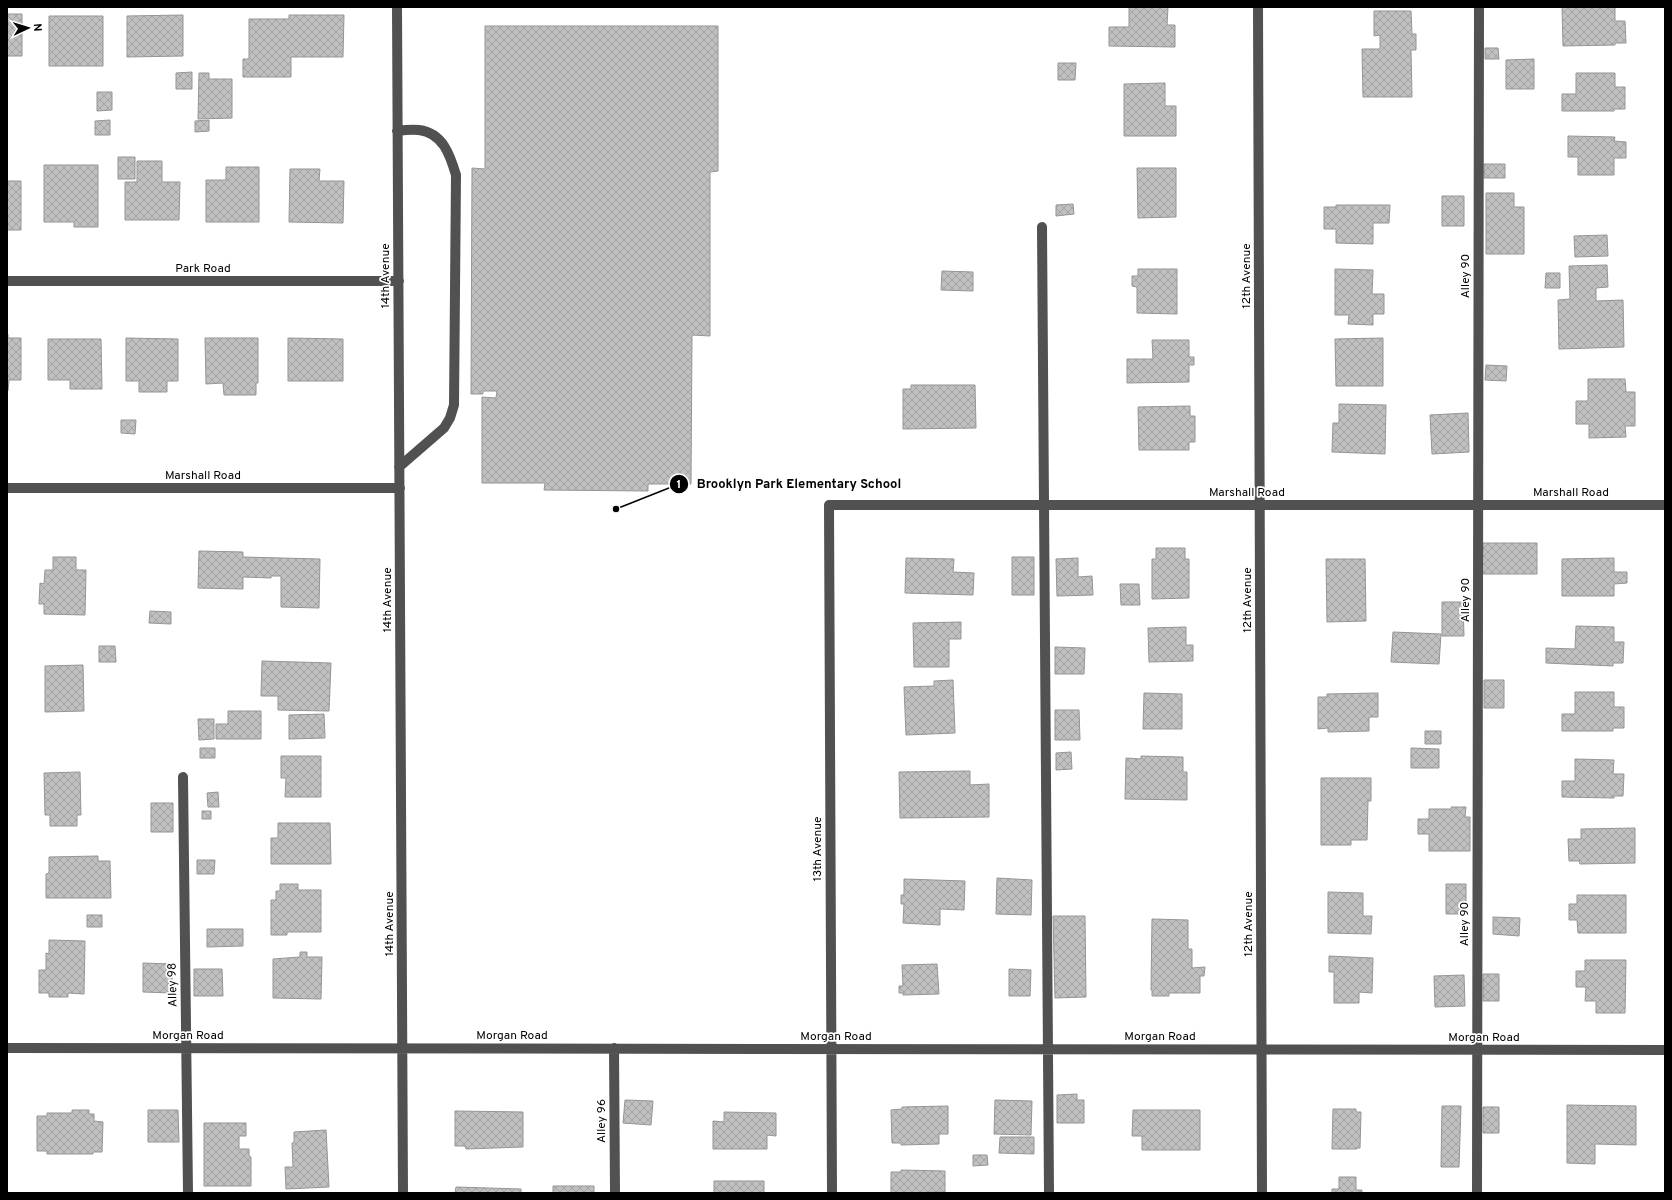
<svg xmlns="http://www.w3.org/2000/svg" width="1672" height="1200" viewBox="0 0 1672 1200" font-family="Overpass,sans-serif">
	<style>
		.building { fill: url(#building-cross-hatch); stroke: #959595 }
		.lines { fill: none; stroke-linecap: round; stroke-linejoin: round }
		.minor { stroke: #515151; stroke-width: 10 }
		.labels { text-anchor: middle; stroke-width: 3.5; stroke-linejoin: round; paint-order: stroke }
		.street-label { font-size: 12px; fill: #000; stroke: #fff }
		.leader { fill: none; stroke: #000; stroke-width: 1.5 }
		.callout-dot { fill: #000; stroke: #fff; stroke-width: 1.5 }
		.mark-label { font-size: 12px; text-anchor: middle; font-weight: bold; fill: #fff }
		.callout-label { font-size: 13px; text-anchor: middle; font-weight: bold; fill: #000; stroke: #fff; stroke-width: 3.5; stroke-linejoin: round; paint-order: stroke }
	</style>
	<defs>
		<pattern id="building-cross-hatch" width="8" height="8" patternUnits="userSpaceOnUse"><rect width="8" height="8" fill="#c0c0c0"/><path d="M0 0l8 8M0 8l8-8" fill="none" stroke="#a3a3a3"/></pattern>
	</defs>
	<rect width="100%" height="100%" fill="#fff"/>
	<path class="building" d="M1129,7H1168L1167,25H1175V47L1109,46V27H1129Z
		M1562,7H1615V21H1625L1626,43H1615V45L1563,46Z
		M1374,11H1411L1412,34H1416V50H1411L1412,97H1363L1362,49H1380V35L1374,36Z
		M7,14H22V56H7Z
		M183,15V56L127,57V16Z
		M289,15H344L343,57H291V77H243V59H249V19H289Z
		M49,16H103V66H49Z
		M485,26H718V171L710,172V336L692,335L691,484H648V491L544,490L545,483H482V397L496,398L497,391H483V394H471L472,168L485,169Z
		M1485,48H1498L1499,59H1485Z
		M1534,59V89H1506V60Z
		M1058,63H1076L1075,80H1058Z
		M192,72V89H176V73Z
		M199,73H209V79H232V118L198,119Z
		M1576,73H1615V87H1625V109H1614V111H1562V94H1576Z
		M1165,83V106H1176V136H1124V84Z
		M97,92H112V110L97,111Z
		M110,120V135H95V121Z
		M209,120V131L195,132V121Z
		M1568,136L1615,137L1614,141L1626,142V158H1614V175H1578V157H1568Z
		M118,157H135V179H118Z
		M137,161H162V182H180L179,220H125V182H137Z
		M1484,164H1505V178H1484Z
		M44,165H98V227H74V222H44Z
		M226,167H259V222H206V180H226Z
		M1137,168H1176V217L1138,218Z
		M290,169H320L319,181H344L343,223L289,222Z
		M7,181H21V230H7Z
		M1486,193H1514V207H1524V254H1486Z
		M1442,196H1464V226H1442Z
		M1073,204L1074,214L1056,216V205Z
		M1336,205H1390L1389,223H1373V244L1336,243V229H1324V207H1336Z
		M1607,235L1608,256L1575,257L1574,236Z
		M1607,265L1608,287L1596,288V301L1623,300L1624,347L1559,349L1558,300L1570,299L1569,266Z
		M1138,269H1177V314L1137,313V287L1132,286V276H1138Z
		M1335,269L1373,270L1372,294H1384V314H1373V325L1348,324L1349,315H1335Z
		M942,271L973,272V291L941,290Z
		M1546,273H1560V288H1545Z
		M8,334V338H21V380H9L8,391H7V335Z
		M126,338L178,339V381H167V392H139V381H126Z
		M205,338H258V383H256V395H224L223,383L206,384Z
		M288,338L343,339V381H288Z
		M1383,338V386H1336L1335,339Z
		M48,339H101L102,389H70V380H48Z
		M1152,340H1189V357H1194V365H1189V382L1127,383V359H1153Z
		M1486,365L1507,366L1506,381L1485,380Z
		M1588,379H1625L1626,392H1635V426H1625L1626,437L1589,438V424H1576V401H1588Z
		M911,385H975L976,428L903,429V389H911Z
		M1339,404L1386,405L1385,454L1332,452L1333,423H1339Z
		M1190,406V416H1195V442H1189V450H1139L1138,407Z
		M1468,413L1469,452L1432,454L1430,415Z
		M121,420H136L135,434L121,433Z
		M1483,543H1537V574H1482Z
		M1156,548H1185V559H1189V598L1152,599V559H1156Z
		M199,551L243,552V557L320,559L319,608L281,607V576H271V578L243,577V589L198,588Z
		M53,557H76V570H86L85,615L44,614V604H39L40,583L44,584L45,570H53Z
		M1012,557H1034V595H1012Z
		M906,558L954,559L953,572L974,573L973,595L905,593Z
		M1078,558V577L1092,576L1093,595L1057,596L1056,559Z
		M1614,558V572H1627V583L1614,584V596H1562V559Z
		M1326,559H1365L1366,621L1327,622Z
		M1120,584H1139L1140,605H1121Z
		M1442,602H1463L1464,636H1442Z
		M150,611L171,612V624L149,623Z
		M961,622V639H949V667H914L913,623Z
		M1576,626L1614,627V642H1624L1623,663H1613V666L1546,663V648L1575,649Z
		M1186,627V645H1193V661L1149,662L1148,628Z
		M1393,632L1441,634L1439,664L1391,662Z
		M99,646H115L116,662H99Z
		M1055,647L1085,648L1084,674H1055Z
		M262,661L331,663L329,711L278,710V696H261Z
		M83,665L84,711L45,712V666Z
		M953,680L955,733L906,735L904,687L934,686V681Z
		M1484,680H1504V708H1484Z
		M1575,692H1614V707H1624V728H1613V731H1562V714H1575Z
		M1144,693L1182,694V729H1143Z
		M1378,693V717H1369V731L1328,732V728L1318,729V697H1327V694Z
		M1055,710H1079L1080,740H1055Z
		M228,711H261V739H216V724H228Z
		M324,714L325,738L289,739V715Z
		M198,719H214V739L199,740Z
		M1425,731H1441V744H1425Z
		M200,748H215V758H200Z
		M1411,748L1439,749V768H1411Z
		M1071,752L1072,769L1056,770V753Z
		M281,756H321V797H285L286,778H281Z
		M1141,756L1183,757V772H1187V800L1125,799L1126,758L1141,759Z
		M1575,759L1614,760L1613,774H1624L1623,796H1614V798L1562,797V781H1575Z
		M970,771V785L989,784V817L900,818L899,772Z
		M80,772L81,815H77V826H50V815H45L44,773Z
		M1321,778H1371V801H1368L1367,840H1351V845H1321Z
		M218,792L219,807H208L207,793Z
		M151,803H173V832H151Z
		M1451,807H1466L1465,817H1470V851H1429V834H1418V819H1429V809H1452Z
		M202,811H211V819H202Z
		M278,823H330L331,864H271V838H278Z
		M1635,828V863L1580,864L1579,861H1569L1568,839H1581V829Z
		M98,856V861H110L111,898H46V874L49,873V857Z
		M197,860H215L214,874H197Z
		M997,878L1032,880L1031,915L996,914Z
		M904,879L965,881L964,910L940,909V925L903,923L904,904H901V895H903L904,894Z
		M280,884H298V890H321V932H287V935H271V900H276V891H280Z
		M1446,884H1466V914H1446Z
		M1328,892L1363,893V916H1372L1371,934L1328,933Z
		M1577,895H1626V933H1578L1577,920H1569V904H1577Z
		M87,915H102V927H87Z
		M1053,916H1085L1086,997L1055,998Z
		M1493,917L1520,918L1519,936L1493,934Z
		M1152,919L1188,920V949H1192V968L1205,967L1204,976H1200V993H1169V996H1152V990H1151Z
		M207,929H243V946L207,947Z
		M49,940L85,941L84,994L68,993V997H49V993H39V970H46V953L49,954Z
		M300,952H307V957H322L321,999L273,998V959L300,957Z
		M1329,956L1373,958L1372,993L1359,992V1003H1334V972H1329Z
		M1585,960H1626L1625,1013H1596V1001H1585L1586,987H1576V971H1585Z
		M143,963L172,964V993L143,992Z
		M937,964L939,994L903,995V993H899V986H903L902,965Z
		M194,969H222L223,996H194Z
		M1009,969L1031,970L1030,996H1009Z
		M1483,974H1499V1001H1483Z
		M1464,975L1465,1006L1435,1007L1434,976Z
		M1077,1094V1100H1084V1123H1057V1095Z
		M625,1100L653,1101L651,1125L623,1123Z
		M995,1100L1032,1101L1031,1135L994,1134Z
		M1567,1105L1636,1106V1145L1595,1144V1164L1567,1163Z
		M948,1106V1134H939V1144L901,1145V1143H892L891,1110L902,1109V1107Z
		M1442,1106H1461L1459,1167H1441Z
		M1483,1107H1499V1133H1483Z
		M1333,1109H1356V1112H1361L1360,1148H1357V1149H1332Z
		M72,1110H89V1114H94V1121L103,1122L102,1152H93V1154H47V1151H37V1116H47V1113H72Z
		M148,1110H178L179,1142H148Z
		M1133,1110H1200V1150H1142V1136H1132Z
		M455,1111L523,1112V1147L466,1149L465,1146H455Z
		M724,1112L776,1113V1136L767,1135V1149H713V1121L724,1122Z
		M204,1123H246V1136H239V1149H249V1156L251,1157V1186H204Z
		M326,1130L329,1187L286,1189L285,1167H293L292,1143H294V1132Z
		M1000,1137H1034V1154L999,1153Z
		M973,1155H987L988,1165L973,1166Z
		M901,1170L945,1171V1192L891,1193V1172H901Z
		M1339,1177H1356V1190H1362V1193H1332V1189H1339Z
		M714,1181H764V1193H714Z
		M553,1186H594V1193H553Z
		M456,1187L521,1189V1193H455Z"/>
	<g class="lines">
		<path class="minor" d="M397,7L403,1193
			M1258,7L1262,1193
			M397,131C404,130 412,129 419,130C443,133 450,155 456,175L454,405L450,418L444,428L399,467
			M1042,227L1049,1193
			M7,281H399
			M7,488H400
			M183,777L188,1193
			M7,1048L1665,1050
			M614,1048L615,1193
			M832,1193L829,505H1665
			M1477,1193L1479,7"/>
	</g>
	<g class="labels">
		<g class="street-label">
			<text x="203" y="272">Park Road</text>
			<text transform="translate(385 276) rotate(-90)" y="4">14th Avenue</text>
			<text transform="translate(1246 276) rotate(-90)" y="4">12th Avenue</text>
			<text transform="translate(1465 276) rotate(-90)" y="4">Alley 90</text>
			<text x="203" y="479">Marshall Road</text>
			<text x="1247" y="496">Marshall Road</text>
			<text x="1571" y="496">Marshall Road</text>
			<text transform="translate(387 600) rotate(-90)" y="4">14th Avenue</text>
			<text transform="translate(1247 600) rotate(-90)" y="4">12th Avenue</text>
			<text transform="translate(1465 600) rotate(-90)" y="4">Alley 90</text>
			<text transform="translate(817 849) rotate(-90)" y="4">13th Avenue</text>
			<text transform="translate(389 924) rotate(-90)" y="4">14th Avenue</text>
			<text transform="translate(1248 924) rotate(-90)" y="4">12th Avenue</text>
			<text transform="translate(1464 924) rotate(-90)" y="4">Alley 90</text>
			<text transform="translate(172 985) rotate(-91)" y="4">Alley 98</text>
			<text x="188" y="1039">Morgan Road</text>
			<text x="512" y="1039">Morgan Road</text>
			<text x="836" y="1040">Morgan Road</text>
			<text x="1160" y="1040">Morgan Road</text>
			<text x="1484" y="1041">Morgan Road</text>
			<text transform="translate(601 1121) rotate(-90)" y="4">Alley 96</text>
		</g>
	</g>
	<path class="leader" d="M616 509L679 484"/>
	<g class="callout-dot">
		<circle cx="616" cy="509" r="4"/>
		<circle cx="679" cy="484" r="10"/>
	</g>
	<g class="mark-label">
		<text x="679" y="488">1</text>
	</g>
	<g class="callout-label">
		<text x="799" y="488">Brooklyn Park Elementary School</text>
	</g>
	<rect width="1672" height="1200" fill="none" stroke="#000000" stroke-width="16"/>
	<g transform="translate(28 28) rotate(86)" stroke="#ffffff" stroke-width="3" paint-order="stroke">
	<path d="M0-3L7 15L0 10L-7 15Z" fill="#000000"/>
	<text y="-6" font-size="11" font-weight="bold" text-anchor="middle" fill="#000000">N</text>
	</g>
</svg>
